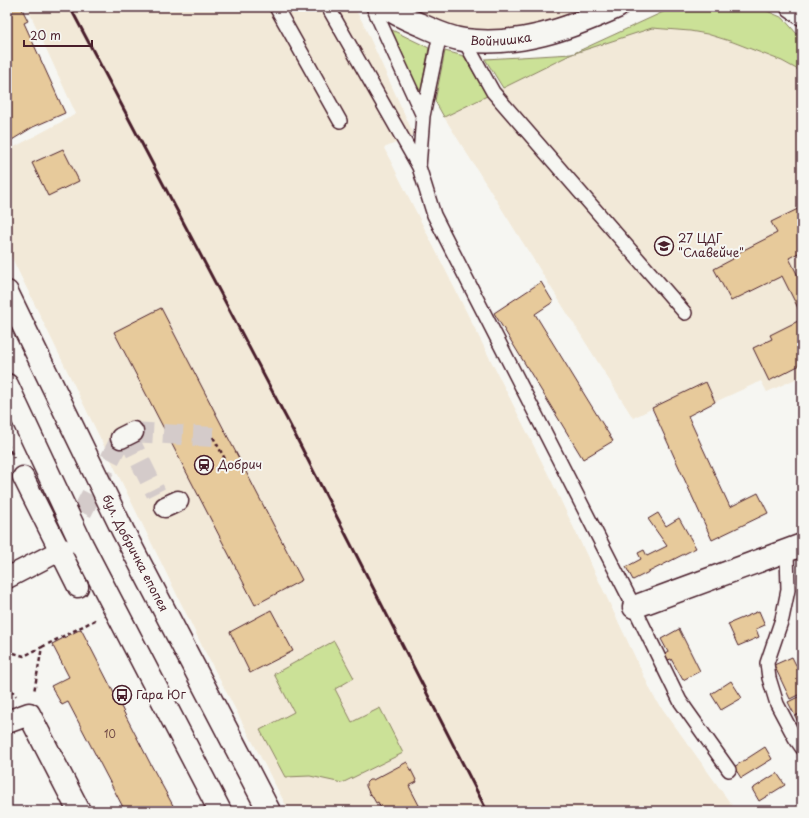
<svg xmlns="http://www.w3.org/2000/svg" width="809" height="818" viewBox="0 0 809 818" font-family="'Playpen Sans',sans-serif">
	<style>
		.built { fill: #f2e9d8 }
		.green { fill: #cbe197; stroke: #8a8061 }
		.building { fill: #e7ca9b; stroke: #4a1f2b }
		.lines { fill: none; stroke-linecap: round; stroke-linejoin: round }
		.pedestrian-tunnel { stroke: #d4cbca; stroke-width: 20; stroke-dasharray: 20 10; stroke-linecap: butt }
		.service-casing { stroke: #4a1f2b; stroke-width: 16 }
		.pedestrian-casing { stroke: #4a1f2b; stroke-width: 23 }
		.minor-casing { stroke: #4a1f2b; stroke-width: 25 }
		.secondary-casing { stroke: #4a1f2b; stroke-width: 25 }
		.path { stroke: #4a1f2b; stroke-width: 2.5; stroke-dasharray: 4 3; stroke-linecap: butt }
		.service { stroke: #f6f6f2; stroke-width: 13 }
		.pedestrian { stroke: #f6f6f2; stroke-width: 20 }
		.minor { stroke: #f6f6f2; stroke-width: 22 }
		.secondary { stroke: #f6f6f2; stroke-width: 22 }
		.rail { stroke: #4a1f2b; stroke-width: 3 }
		.labels { text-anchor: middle; stroke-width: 4; stroke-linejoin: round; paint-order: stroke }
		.number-label { font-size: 10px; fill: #714a47 }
		.street-label { font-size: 12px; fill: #4a1f2b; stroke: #f6f6f2 }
		.poi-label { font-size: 12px; fill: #4a1f2b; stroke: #f6f6f2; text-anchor: start }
	</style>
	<rect width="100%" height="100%" fill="#f6f6f2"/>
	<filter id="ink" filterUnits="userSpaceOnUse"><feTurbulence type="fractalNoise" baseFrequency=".025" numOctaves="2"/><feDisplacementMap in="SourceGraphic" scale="8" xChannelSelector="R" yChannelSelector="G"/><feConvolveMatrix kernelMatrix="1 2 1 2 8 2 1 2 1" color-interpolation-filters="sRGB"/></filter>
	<g filter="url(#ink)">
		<path class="built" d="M27,7H354L363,23L414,135L384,148L552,482L654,697L736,811H289L201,644L7,248V151L76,114Z
			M399,7H593L583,12L517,31L465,33Z
			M651,28L690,31L707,34L733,42L782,61L802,72V376L767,392L761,381L715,402L706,382L633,418L444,117L572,54Z"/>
		<path class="green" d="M674,7H758L783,18L797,34L802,43V72L782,61L733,42L707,34L690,31L652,28L572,54L503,88L485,59L572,54Z
			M390,29L429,48L420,95Z
			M445,51L464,56L487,96L444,117L435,101Z
			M334,641L354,678L335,689L352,722L380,708L403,753L342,783L310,776L285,777L260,730L294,712L274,674Z"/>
		<path class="building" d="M7,7H21L28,21L24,23L65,113L33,127L7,143Z
			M63,149L79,181L48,196L32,163Z
			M802,207V251L789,258L802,284V316L782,276L731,301L714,269L733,259L732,256L777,233L771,222Z
			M541,282L553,302L535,314L613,441L583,459L494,313Z
			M161,308L302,580L255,605L114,332Z
			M802,319V364L769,381L753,348L772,339L770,335Z
			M706,382L715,402L688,416L730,507L758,493L768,513L712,540L652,408Z
			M658,513L666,526L679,518L696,548L633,580L626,567L641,559L638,553L644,550L647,556L667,546L648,519Z
			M271,610L293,651L250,673L230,632Z
			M759,611L765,625L756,629L759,637L738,646L728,624Z
			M81,629L150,763L176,811H125L68,702L62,705L51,686L69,677L52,644Z
			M679,629L700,671L683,680L671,659L668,660L665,654L668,652L661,639Z
			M792,657L802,677V693L790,699L774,665Z
			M731,681L742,698L721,710L711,694Z
			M802,695V713L795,716L788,702Z
			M802,713V730L795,716Z
			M765,747L772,759L741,778L734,767Z
			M407,762L417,782L409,786L422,811H382L378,802L376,803L371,794L370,795L366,786V783L369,780H373Z
			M777,773L785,785L759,801L752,789Z"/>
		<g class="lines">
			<path class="pedestrian-tunnel" d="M133,432L213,437
				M127,435L156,493
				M68,539L121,438"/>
			<defs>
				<path id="service" d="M276,7L340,121
					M328,7L419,167
					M373,7L423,116
					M440,34L423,116L419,167L434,215L634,607L680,701L729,770
					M464,40L493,92L685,313
					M787,551L788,590L782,619L767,663L769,678L777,704L795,738L802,748"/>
				<path id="pedestrian" d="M121,438L133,432
					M23,477L78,587
					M165,507L178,501
					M7,578L63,549"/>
				<g id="minor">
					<path id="s1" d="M386,7C396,15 409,20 421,25C435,31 449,38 464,40C519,47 568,29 617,7"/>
					<path d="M792,7L802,14"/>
					<path d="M634,607L802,545"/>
					<path d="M7,722L29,714L79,811"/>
				</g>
				<g id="secondary">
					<path id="s2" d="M7,292L123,531L269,811"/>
					<path d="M7,385L82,545L220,811"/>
				</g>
			</defs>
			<use href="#service" class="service-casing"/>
			<use href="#pedestrian" class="pedestrian-casing"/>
			<use href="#minor" class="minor-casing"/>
			<use href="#secondary" class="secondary-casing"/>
			<path class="path" d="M213,437L225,459
				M7,444L14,458
				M42,647L97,619
				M7,651L24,656L42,647L34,692
				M7,684L16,696"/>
			<use href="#service" class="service"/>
			<use href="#pedestrian" class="pedestrian"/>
			<use href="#minor" class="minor"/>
			<use href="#secondary" class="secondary"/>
			<path class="rail" d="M70,7L290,425L487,811"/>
		</g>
	</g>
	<defs>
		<symbol id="school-ring" viewBox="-11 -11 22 22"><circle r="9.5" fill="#f6f6f2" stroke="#4a1f2b" stroke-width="1.5"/><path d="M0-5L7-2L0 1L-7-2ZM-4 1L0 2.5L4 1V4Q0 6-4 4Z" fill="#4a1f2b"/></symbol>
		<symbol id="station-ring" viewBox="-11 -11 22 22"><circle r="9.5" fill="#f6f6f2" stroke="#4a1f2b" stroke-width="1.5"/><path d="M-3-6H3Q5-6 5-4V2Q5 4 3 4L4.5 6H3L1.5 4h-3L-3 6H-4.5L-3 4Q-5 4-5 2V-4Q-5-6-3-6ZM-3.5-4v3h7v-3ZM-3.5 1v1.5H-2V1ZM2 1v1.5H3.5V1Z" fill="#4a1f2b"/></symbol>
		<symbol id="bus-ring" viewBox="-11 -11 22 22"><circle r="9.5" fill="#f6f6f2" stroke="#4a1f2b" stroke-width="1.5"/><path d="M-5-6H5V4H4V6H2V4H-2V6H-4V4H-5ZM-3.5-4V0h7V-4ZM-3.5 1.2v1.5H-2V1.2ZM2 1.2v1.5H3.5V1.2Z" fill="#4a1f2b"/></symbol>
	</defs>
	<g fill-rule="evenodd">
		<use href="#school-ring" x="653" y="235" width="22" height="22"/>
		<use href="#station-ring" x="193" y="454" width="22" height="22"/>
		<use href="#bus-ring" x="111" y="684" width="22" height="22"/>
	</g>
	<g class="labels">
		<g class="number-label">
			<text x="110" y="738">10</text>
		</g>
		<g class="street-label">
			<text dy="4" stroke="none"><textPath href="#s1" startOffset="122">Войнишка</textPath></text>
			<text dy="4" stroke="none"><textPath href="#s2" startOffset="291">бул. Добричка епопея</textPath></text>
		</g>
		<g class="poi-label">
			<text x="678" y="243">27 ЦДГ<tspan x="678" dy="14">"Славейче"</tspan></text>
			<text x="218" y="469">Добрич</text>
			<text x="136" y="699">Гара Юг</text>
		</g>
	</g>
	<rect width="809" height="818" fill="none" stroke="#f6f6f2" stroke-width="24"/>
	<rect x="12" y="12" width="785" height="794" fill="none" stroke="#4a1f2b" stroke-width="1.5" filter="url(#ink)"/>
	<path d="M24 40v6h68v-6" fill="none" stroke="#4a1f2b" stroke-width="2"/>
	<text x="30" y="40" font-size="12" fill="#4a1f2b" stroke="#f6f6f2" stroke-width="3" paint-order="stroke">20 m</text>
</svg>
